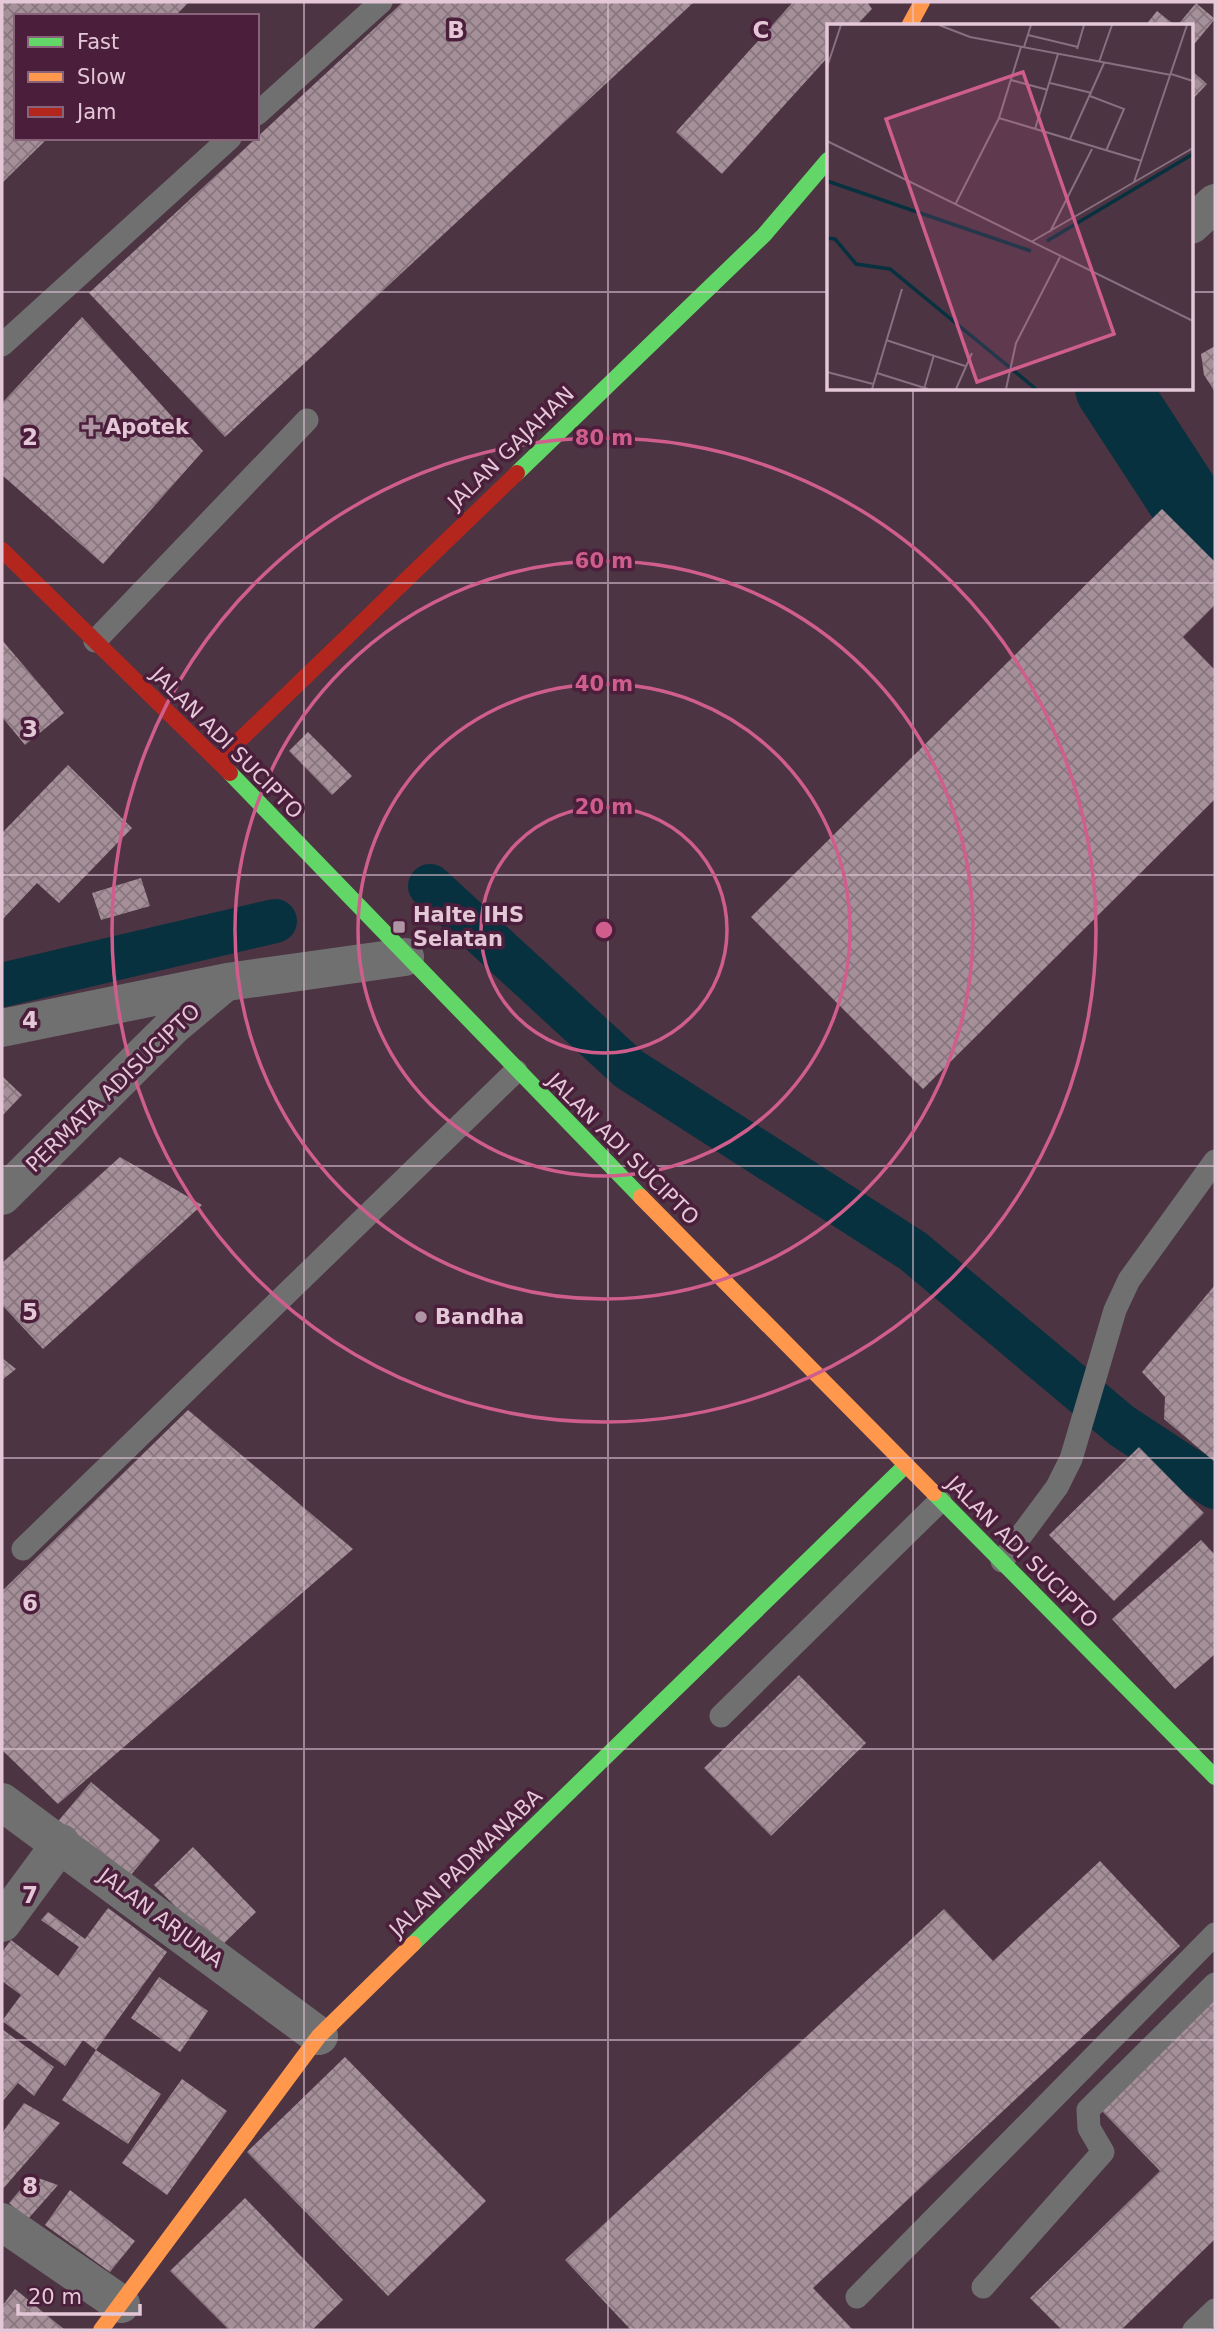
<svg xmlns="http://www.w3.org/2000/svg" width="1217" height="2332" viewBox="0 0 1217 2332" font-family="'DejaVu Sans',sans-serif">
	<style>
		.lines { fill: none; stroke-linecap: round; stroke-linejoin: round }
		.canal { stroke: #08313f; stroke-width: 44 }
		.river { stroke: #08313f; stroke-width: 74 }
		.building { fill: url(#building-cross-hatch) }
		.lane { stroke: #717071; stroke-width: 23 }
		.street { stroke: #717071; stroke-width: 38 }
		.fast { stroke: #63d668; stroke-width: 16 }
		.slow { stroke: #ff974d; stroke-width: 16 }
		.jam { stroke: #b3261e; stroke-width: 16 }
		.grid { fill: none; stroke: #e4c8d8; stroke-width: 2; stroke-opacity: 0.55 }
		.ring { fill: none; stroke: #d05e8d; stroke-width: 3.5 }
		.poi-dot { fill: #af94a4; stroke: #4b1f3b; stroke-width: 2.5 }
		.labels { text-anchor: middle; stroke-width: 7; stroke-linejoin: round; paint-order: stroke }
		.poi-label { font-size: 21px; font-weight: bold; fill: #e4c8d8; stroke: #4b1f3b; text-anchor: start }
		.street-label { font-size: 21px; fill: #e4c8d8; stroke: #4b1f3b }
		.inset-river { fill: none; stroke: #08313f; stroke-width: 3.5 }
		.inset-road { fill: none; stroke: #896f7f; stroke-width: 2 }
		.view { fill: #d05e8d; fill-opacity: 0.15; stroke: #d05e8d; stroke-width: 3.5 }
		.inset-edge { fill: none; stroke: #e4c8d8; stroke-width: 3.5 }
		.grid-label { font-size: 23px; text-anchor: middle; font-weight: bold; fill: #e4c8d8; stroke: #4b1f3b; stroke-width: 7; stroke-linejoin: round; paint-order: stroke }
		.centre { fill: #d05e8d; stroke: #4b1f3b; stroke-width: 3.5 }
		.ring-label { font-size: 21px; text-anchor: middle; font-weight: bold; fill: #d05e8d; stroke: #4b1f3b; stroke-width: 7; stroke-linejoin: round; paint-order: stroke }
	</style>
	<defs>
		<pattern id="building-cross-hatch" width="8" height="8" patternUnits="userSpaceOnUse" patternTransform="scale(1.75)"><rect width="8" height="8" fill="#a58f98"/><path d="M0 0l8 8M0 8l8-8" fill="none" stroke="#88767e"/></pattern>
	</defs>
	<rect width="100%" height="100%" fill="#4c3443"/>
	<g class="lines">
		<path class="canal" d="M430,886L629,1069L913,1251L1122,1426L1215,1487
			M2,985L275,921"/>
		<path class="river" d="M1112,388L1215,546"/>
	</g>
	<path class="building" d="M2,2H189L175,16H16V138H48L2,183Z
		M403,2H694L225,437L89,293Z
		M793,2H867L872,9L856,26H828V57L722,174L676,132Z
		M1196,3L1215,19L1191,48V26H1177Z
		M1157,11L1176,26H1145Z
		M1191,70L1207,84L1191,101Z
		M82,317L203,451L103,564L2,475V403Z
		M1215,346V392L1204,375L1201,354Z
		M1162,509L1215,562V605L1183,637L1215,670V799L923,1089L751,917Z
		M2,640L64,713L25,745L2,717Z
		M308,732L352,776L332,795L289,751Z
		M68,765L132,828L59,903L37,883L2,920V833Z
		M141,878L150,906L101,920L92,893Z
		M2,1076L22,1095L2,1116Z
		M120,1157L202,1205L43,1349L2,1305V1263Z
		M1215,1285V1462L1164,1419L1165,1397L1142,1372Z
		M2,1358L16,1369L2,1380Z
		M188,1410L353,1549L58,1804L2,1750V1591Z
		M1139,1447L1204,1513L1114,1601L1049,1535Z
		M1201,1540L1215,1555V1654L1175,1689L1112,1619Z
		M799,1675L866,1743L771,1836L704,1768Z
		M91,1782L160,1840L125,1882L55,1825Z
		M193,1847L256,1912L218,1949L154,1885Z
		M1100,1861L1180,1946L813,2288L853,2330H631L565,2260L944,1909L993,1961Z
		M108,1908L167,1952L96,2050L83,2040L65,2066L2,2021L21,1995L2,1981V1952L11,1940L58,1976L79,1947L41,1920L48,1912L85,1939Z
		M159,1977L208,2011L180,2052L131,2018Z
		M1215,1996V2239L1121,2330H1062L1030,2298L1160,2171L1099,2108Z
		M2,2029L54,2067L34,2096L18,2083L2,2102Z
		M96,2050L161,2094L128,2144L62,2100Z
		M345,2057L486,2201L388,2296L247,2152Z
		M182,2079L227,2111L167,2195L122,2163Z
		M24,2103L60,2123L2,2190V2133Z
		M32,2176L58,2185L28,2219L9,2203Z
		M70,2190L135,2241L110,2272L45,2225Z
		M245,2198L343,2300L312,2330H229L170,2271Z
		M15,2289L65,2330H2V2306Z"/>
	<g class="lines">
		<path class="lane" d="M257,114L381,2
			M2,345L230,138
			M95,641L307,420
			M23,1549L516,1071
			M1002,1561L1057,1487L1071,1459L1115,1310L1129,1280L1215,1161
			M721,1716L940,1501
			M983,2287L1103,2152L1089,2128L1088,2110L1215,1984
			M857,2297L1215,1934
			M1194,2330L1215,2310"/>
		<path class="street" d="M1191,225L1215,203
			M2,1028L227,982L405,957
			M2,1196L173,1026L222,985
			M2,1802L319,2036
			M2,1923L61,1843
			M2,2222L121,2304"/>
		<path class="fast" d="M517,473L764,235L828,160
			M230,773L641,1197
			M934,1493L1215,1777
			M413,1944L905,1466"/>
		<path class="slow" d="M909,26L922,2
			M641,1197L934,1493
			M101,2330L319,2036L413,1944"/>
		<path class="jam" d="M2,550L230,773
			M218,761L517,473"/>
	</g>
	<path class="grid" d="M304,2V2330M608,2V2330M913,2V26M2,292H828M1191,292H1215M913,388V2330M2,583H1215M2,875H1215M2,1166H1215M2,1458H1215M2,1749H1215M2,2040H1215"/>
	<g class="ring">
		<circle cx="604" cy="930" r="123"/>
		<circle cx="604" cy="930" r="246"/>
		<circle cx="604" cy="930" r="369"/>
		<circle cx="604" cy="930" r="492"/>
	</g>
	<g class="poi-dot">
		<path d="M87.5 416.5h7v7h7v7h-7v7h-7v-7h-7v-7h7z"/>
		<rect x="392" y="920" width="14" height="14" rx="3.5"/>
		<circle cx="421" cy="1317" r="7"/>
	</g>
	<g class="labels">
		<g class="poi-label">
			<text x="105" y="434">Apotek</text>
			<text x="413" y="922">Halte IHS<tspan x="413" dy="24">Selatan</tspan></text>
			<text x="435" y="1324">Bandha</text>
		</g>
		<g class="street-label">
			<text transform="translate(511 448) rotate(-44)" y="7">JALAN GAJAHAN</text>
			<text transform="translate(227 743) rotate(45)" y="7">JALAN ADI SUCIPTO</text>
			<text transform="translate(113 1088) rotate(-44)" y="7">PERMATA ADISUCIPTO</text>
			<text transform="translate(623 1149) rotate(45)" y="7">JALAN ADI SUCIPTO</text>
			<text transform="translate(1022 1552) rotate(45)" y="7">JALAN ADI SUCIPTO</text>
			<text transform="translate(466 1863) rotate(-44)" y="7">JALAN PADMANABA</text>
			<text transform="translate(161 1918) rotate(37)" y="7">JALAN ARJUNA</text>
		</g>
	</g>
	<g transform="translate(827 24)">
		<rect width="366" height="366" fill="#4c3443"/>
		<path class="inset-river" d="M0,157L204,227M0,214L8,215L29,240L63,245L209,365M220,217L366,130"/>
		<path class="inset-road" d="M112,1L143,13L344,51M201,11L251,23M197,23L204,1M250,25L257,1M272,38L285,1M0,43L14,1M344,50L366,57M184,56L221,66M223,59L265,69M263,72L297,85L279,127M172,94L315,137M208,105L231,30M243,115L277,39M0,117L366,297M307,158L360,1M128,181L172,94L194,23M223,208L265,125M204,218L366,124M59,316L138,342M0,348L46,360M50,349L101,365M45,365L75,265M97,365L107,331M129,365L145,329M179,365L189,319L233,233"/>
		<path class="view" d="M196,48L287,310L150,358L59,95Z"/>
		<rect width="366" height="366" class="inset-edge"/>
	</g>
	<g class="grid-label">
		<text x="456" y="38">B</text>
		<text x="761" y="38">C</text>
		<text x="30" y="445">2</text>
		<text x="30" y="737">3</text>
		<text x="30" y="1028">4</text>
		<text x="30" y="1320">5</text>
		<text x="30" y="1611">6</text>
		<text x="30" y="1903">7</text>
		<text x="30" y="2194">8</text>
	</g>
	<circle cx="604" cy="930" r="10" class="centre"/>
	<g class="ring-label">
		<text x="604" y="445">80 m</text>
		<text x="604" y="568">60 m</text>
		<text x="604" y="691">40 m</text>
		<text x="604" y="814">20 m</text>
	</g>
	<rect width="1217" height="2332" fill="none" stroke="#e4c8d8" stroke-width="7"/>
	<rect x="14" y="14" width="245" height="126" fill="#4b1f3b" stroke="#88637a" stroke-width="2"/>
	<rect x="28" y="37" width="35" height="10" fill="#63d668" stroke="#88637a" stroke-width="2"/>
	<text x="77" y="49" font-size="21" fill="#e4c8d8">Fast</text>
	<rect x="28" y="72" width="35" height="10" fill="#ff974d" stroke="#88637a" stroke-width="2"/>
	<text x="77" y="84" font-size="21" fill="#e4c8d8">Slow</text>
	<rect x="28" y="107" width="35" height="10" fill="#b3261e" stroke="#88637a" stroke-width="2"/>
	<text x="77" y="119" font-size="21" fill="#e4c8d8">Jam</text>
	<path d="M18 2304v10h122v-10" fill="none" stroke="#e4c8d8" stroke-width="3.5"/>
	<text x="28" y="2304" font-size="21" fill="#e4c8d8" stroke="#4b1f3b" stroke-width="5" paint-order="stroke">20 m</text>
</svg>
